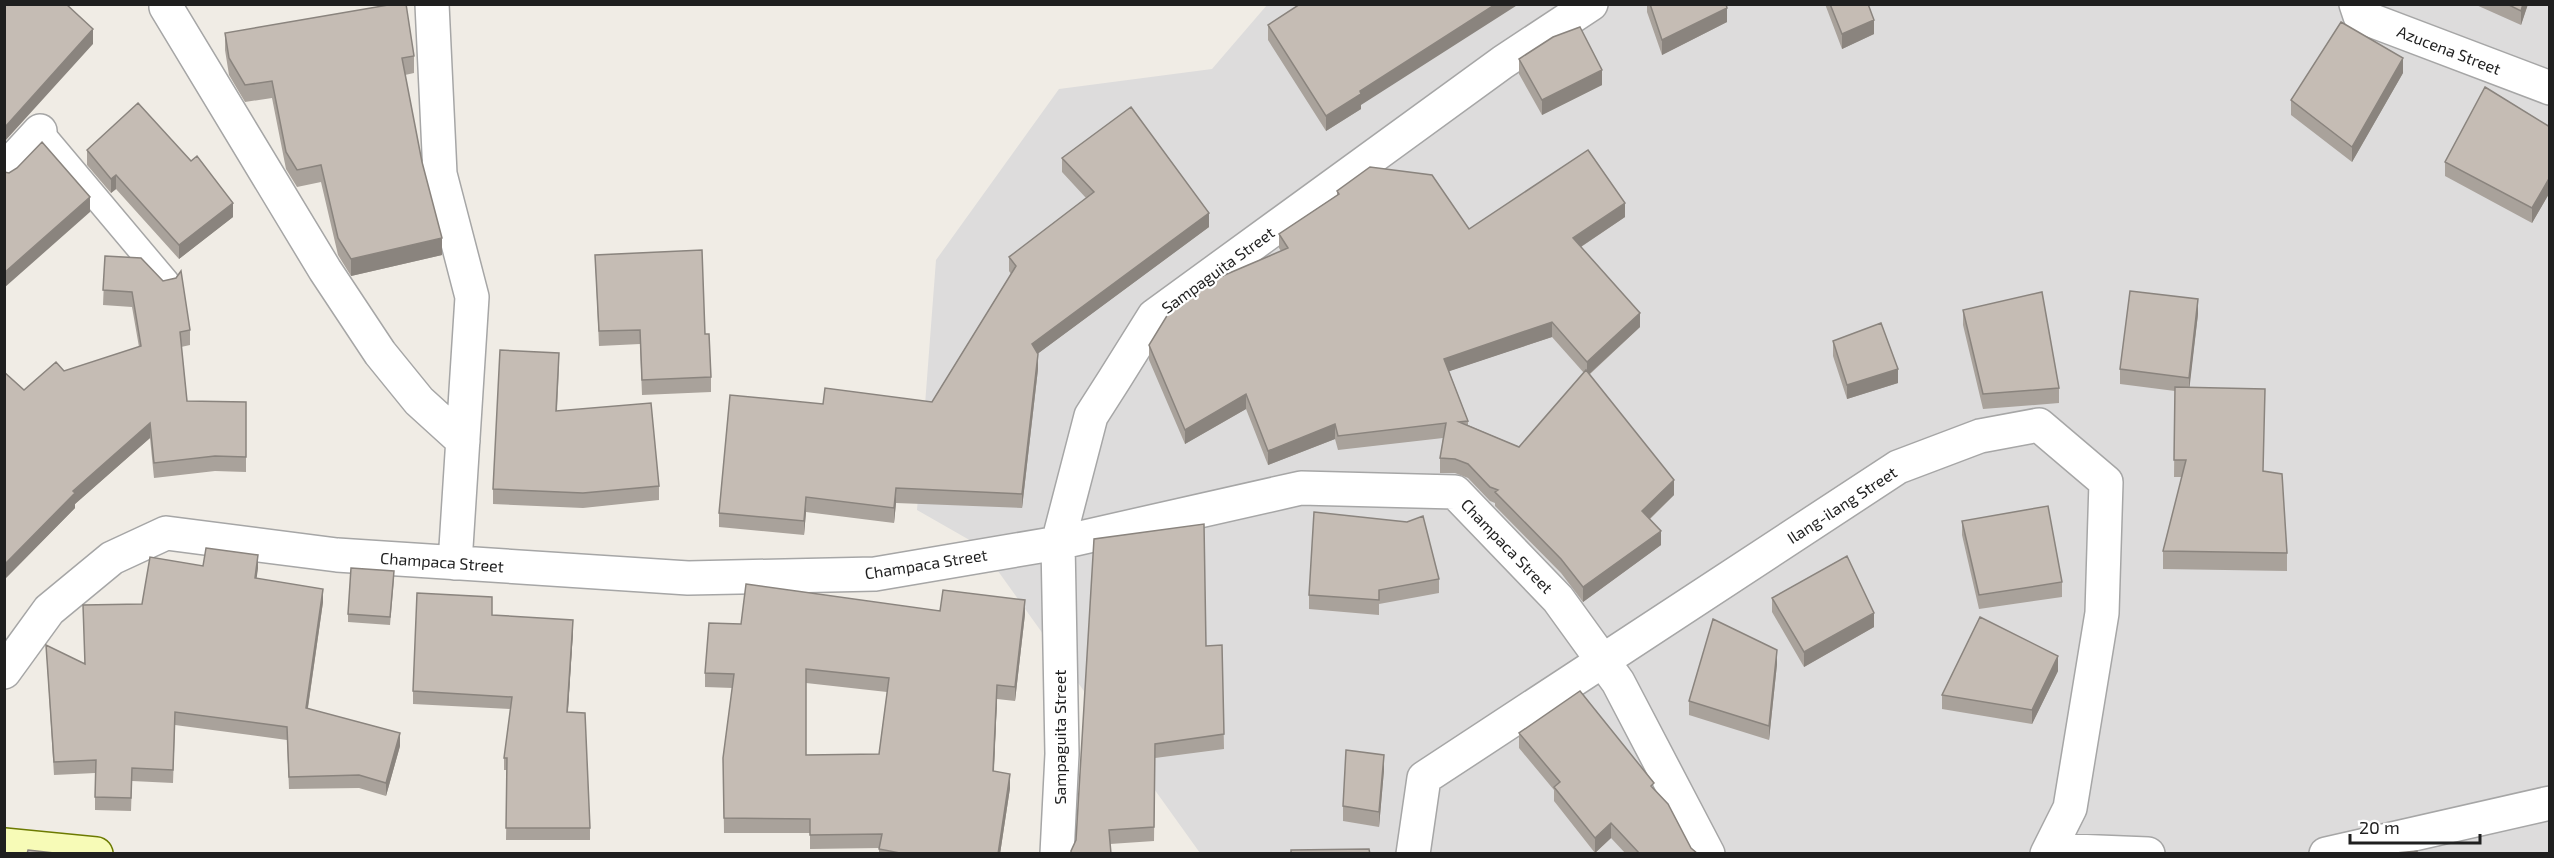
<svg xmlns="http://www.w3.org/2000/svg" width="2554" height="858" viewBox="0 0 2554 858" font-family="'Exo 2',sans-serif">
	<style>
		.residential { fill: #dddcdc }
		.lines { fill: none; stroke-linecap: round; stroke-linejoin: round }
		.lane-casing { stroke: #a6a6a6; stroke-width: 27 }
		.street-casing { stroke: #a6a6a6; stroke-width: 36 }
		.secondary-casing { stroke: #6c7a01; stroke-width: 36 }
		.lane { stroke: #fff; stroke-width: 24 }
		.street { stroke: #fff; stroke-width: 33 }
		.secondary { stroke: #f7fbb7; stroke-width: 33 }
		.wall { fill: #a9a29b; fill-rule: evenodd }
		.shaded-wall { fill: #8a847e }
		.building { fill: #c5bcb4; stroke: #8a847e; stroke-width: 1.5; fill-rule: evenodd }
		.labels { text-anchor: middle; stroke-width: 4.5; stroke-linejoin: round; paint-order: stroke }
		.street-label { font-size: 16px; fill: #1f1f1f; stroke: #fff }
	</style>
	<rect width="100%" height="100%" fill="#f0ece5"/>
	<path class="residential" d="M1267,5H2549V853H1200L980,546L917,510L936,260L1059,89L1212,69Z"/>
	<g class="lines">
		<defs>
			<path id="lane" d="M40,131L167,282"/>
			<path id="street" d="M432,4L440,174L472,297L455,563
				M2356,4L2360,16L2550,88
				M166,7L325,270L380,353L419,401L463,441
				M4,170L40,131
				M4,672L49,610L112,558L166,533L337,555L688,578L875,574L1058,543L1301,488L1455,492L1558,599L1618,682L1708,854
				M2049,850L2148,854
				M1057,854L1062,754L1058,543L1091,416L1114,380L1154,316L1503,62L1591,4
				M1413,854L1424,778L1898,467L1980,436L2039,425L2106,482L2102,613L2070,808L2047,854
				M2326,854L2550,803"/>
			<path id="secondary" d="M4,845L96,854"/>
		</defs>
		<use href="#lane" class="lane-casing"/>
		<use href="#street" class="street-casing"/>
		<use href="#secondary" class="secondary-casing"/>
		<use href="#lane" class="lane"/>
		<use href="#street" class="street"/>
		<use href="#secondary" class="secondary"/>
	</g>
	<path class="wall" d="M1647,4H1726L1727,22L1662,55L1647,12Z
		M1825,4H1868L1874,34L1842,49Z
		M2474,4H2528L2521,25Z
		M1268,25L1361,105V109L1326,131L1268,40Z
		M225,33L414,56V73L405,75L422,162L442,255L351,276L338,255L321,182L297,187L286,169L272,98L245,102L229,75L225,50Z
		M1519,59L1602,85L1542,115L1519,74Z
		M2403,73L2352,162L2291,115V100Z
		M2550,127V192L2532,223L2445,176V162Z
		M87,150L233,217L179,259L116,189L111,193L87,165Z
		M1062,158L1209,227L1037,354L1038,369L1022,508L896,503L894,523L806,512L804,535L719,527V513L823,404L932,402L1011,274L1009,271V257L1086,198L1062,172Z
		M1337,191L1469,229L1625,217L1581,247L1640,327L1589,375L1674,495L1650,519L1661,545L1583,602L1561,573L1495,506V503L1490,501L1468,478L1455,473H1440V458L1443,438L1338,450L1335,439L1268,465L1246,409L1185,444L1149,360V345L1281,251L1279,248V234L1337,195ZM1552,337L1584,373L1519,447L1468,425V421L1449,371Z
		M595,255L705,334L711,377V392L642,395L640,344L599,346Z
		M105,256L190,330V345L181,347L187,401L246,402V472L215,471L154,478L150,438L75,504V508L4,580V372L24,390L64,371L139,347L132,307L103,305Z
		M1963,310L2059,388V403L1983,409L1963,325Z
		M2198,314L2189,387L2264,471L2287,553V571L2163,569V551L2182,477H2174L2175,391L2120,384V369Z
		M1833,341L1898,383L1847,399L1833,356Z
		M559,367L557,411L659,486V500L583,508L493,504V489Z
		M1962,521L2062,582V597L1979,609L1962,535Z
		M203,566L258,568L256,578L323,602L308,708L400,746L386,796L359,788L289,789L287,740L175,725L173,783L132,781L131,811L95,810V773L54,775L46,645L84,664L142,604Z
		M394,579L390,625L348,622V614Z
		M1439,579V593L1379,604V615L1309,609V595Z
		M1772,598L1874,627L1804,667L1772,612Z
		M1025,614L1015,701L997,699L994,771L1010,788L1000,854H879V848L810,849V833H724L723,758L733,688L705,687V673L741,624ZM806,683L887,692L879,754L806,755Z
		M492,615L573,632L568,712L590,828V840H506L507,770H504V758L511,709L413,704V691Z
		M1222,645L1224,749L1155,758L1154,841L1110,844L1071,851L1206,646Z
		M1777,664L1769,740L1689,715V701Z
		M2058,671L2032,724L1942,709V695Z
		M1519,733L1654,789L1691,848L1698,854H1626L1611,838L1595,853L1554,801V790L1519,748Z
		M1384,770L1379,827L1343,821V806Z"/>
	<path class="shaded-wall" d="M1496,4H1519L1361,105V109L1326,131V116L1360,91Z
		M2523,4H2528L2521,25V11Z
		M1727,8V22L1662,55V40Z
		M1874,20V34L1842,49V34Z
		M93,29V44L5,141V127Z
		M2403,58V73L2352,162V147Z
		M1602,70V85L1542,115V100Z
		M116,175V189L111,193V179Z
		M2550,177V192L2532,223V208Z
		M90,197V212L4,288V273Z
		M233,203V217L179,259V245Z
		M1625,203V217L1573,252V238Z
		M1209,213V227L1032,358V344Z
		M442,238V255L351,276V259Z
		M2198,299V314L2189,392V378Z
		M1640,313V327L1587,376V362Z
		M1552,322V337L1444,373V359Z
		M1038,354V369L1022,508V494Z
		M1898,369V383L1847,399V385Z
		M1246,394V409L1185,444V430Z
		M150,423V438L75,504V508L4,580V565L73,491Z
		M1335,424V439L1268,465V451Z
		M1674,480V495L1642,526V511Z
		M896,488V503L894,523V508Z
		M806,497V512L804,535V521Z
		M1661,531V545L1583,602V587Z
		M258,555V568L255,591V578Z
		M323,589V602L306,720V708Z
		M1025,600V614L1015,701V687Z
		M1874,613V627L1804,667V652Z
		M573,620V632L567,724V712Z
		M1777,650V664L1769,740V726Z
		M2058,656V671L2032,724V710Z
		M997,685V699L993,786V771Z
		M400,733V746L386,796V783Z
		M1384,755V770L1379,827V812Z
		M1010,774V788L1000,854H998Z
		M1611,823V838L1595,853V838Z"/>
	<path class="building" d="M4,4H66L93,29L5,127Z
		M394,4H406L414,56L402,58L422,162L442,238L351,259L338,238L321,165L297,170L286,152L272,81L245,85L229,58L225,33Z
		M1300,4H1496L1360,91L1361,94L1326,116L1268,25Z
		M1650,4H1726L1727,8L1662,40Z
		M1830,4H1868L1874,20L1842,34Z
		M2507,4H2523L2521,11Z
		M2341,22L2403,58L2352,147L2291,100Z
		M1580,27L1602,70L1542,100L1519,59L1553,37Z
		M2485,87L2550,127V177L2532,208L2445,162Z
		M138,103L191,161L197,156L233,203L179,245L116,175L111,179L87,150Z
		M1131,107L1209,213L1032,344L1038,354L1022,494L896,488L894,508L806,497L804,521L719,513L730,395L823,404L825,388L932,402L1016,266L1009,257L1094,192L1062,158Z
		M42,142L90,197L4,273V172L9,173L17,168Z
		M1588,150L1625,203L1573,238L1640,313L1587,362L1552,322L1444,359L1468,421L1459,422L1519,447L1586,370L1674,480L1642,511L1661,531L1583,587L1561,559L1495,492L1498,490L1490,487L1468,464L1455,459L1440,458L1446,423L1338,436L1335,424L1268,451L1246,394L1185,430L1149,345L1168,314L1220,277L1288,248L1279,234L1339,194L1337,191L1370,167L1432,175L1469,229Z
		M702,250L705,334H709L711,377L642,380L640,330L599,331L595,255Z
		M105,256L141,258L163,281L176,278L181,271L190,330L180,332L187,401L246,402V457L215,456L154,463L150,423L73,491L75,493L4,565V372L24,390L56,362L64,371L141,346L132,292L103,290Z
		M2130,291L2198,299L2189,378L2120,369Z
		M2042,292L2059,388L1983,394L1963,310Z
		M1881,323L1898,369L1847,385L1833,341Z
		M500,350L559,353L556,411L651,403L659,486L583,493L493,489Z
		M2175,387L2265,389L2263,471L2282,474L2287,553L2163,551L2186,460H2174Z
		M2048,506L2062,582L1979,595L1962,521Z
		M1314,512L1407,522L1423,516L1439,579L1379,590V600L1309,595Z
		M1204,524L1206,646L1222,645L1224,734L1155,744L1154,827L1109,830L1111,854H1071V851L1076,840L1094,539Z
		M206,548L258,555L255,578L323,589L306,708L400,733L386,783L359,775L289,777L287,727L175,712L173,770L132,768L131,798L95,797L96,760L54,762L46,645L85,664L83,605L142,604L150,557L203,566Z
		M1847,556L1874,613L1804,652L1772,598Z
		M351,568L394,571L390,617L348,614Z
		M746,584L940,611L943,590L1025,600L1015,687L997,685L993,771L1010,774L998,854H905L879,849L882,834L810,835V819L724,818L723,758L734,674L705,673L709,623L741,624ZM806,669L889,678L879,754L806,755Z
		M417,593L492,597V615L573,620L567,712L585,713L590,828H506L507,758H504L512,697L413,691Z
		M1980,617L2058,656L2032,710L1942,695Z
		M1713,619L1777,650L1769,726L1689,701Z
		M1580,691L1654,783L1651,786L1668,804L1691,848L1698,854H1640L1611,823L1595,838L1554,787L1560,782L1519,733Z
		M1346,750L1384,755L1379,812L1343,806Z
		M1369,849L1370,854H1291V850Z
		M28,850L63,854H27Z
		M2417,851V854H2384Z"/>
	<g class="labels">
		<g class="street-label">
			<text transform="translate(2449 50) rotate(21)" y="6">Azucena Street</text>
			<text transform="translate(1218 270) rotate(-36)" y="6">Sampaguita Street</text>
			<text transform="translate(1842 505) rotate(-33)" y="6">Ilang-ilang Street</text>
			<text transform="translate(1507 546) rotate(46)" y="6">Champaca Street</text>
			<text transform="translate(442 562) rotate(4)" y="6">Champaca Street</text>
			<text transform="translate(926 564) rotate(-9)" y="6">Champaca Street</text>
			<text transform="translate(1060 737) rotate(-90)" y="6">Sampaguita Street</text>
		</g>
	</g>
	<rect width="2554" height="858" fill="none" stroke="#1f1f1f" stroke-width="12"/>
	<path d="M2350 834v9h130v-9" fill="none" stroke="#1f1f1f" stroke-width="3"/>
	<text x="2359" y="834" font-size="18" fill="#1f1f1f" stroke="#ffffff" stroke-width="4.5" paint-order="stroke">20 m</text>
</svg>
